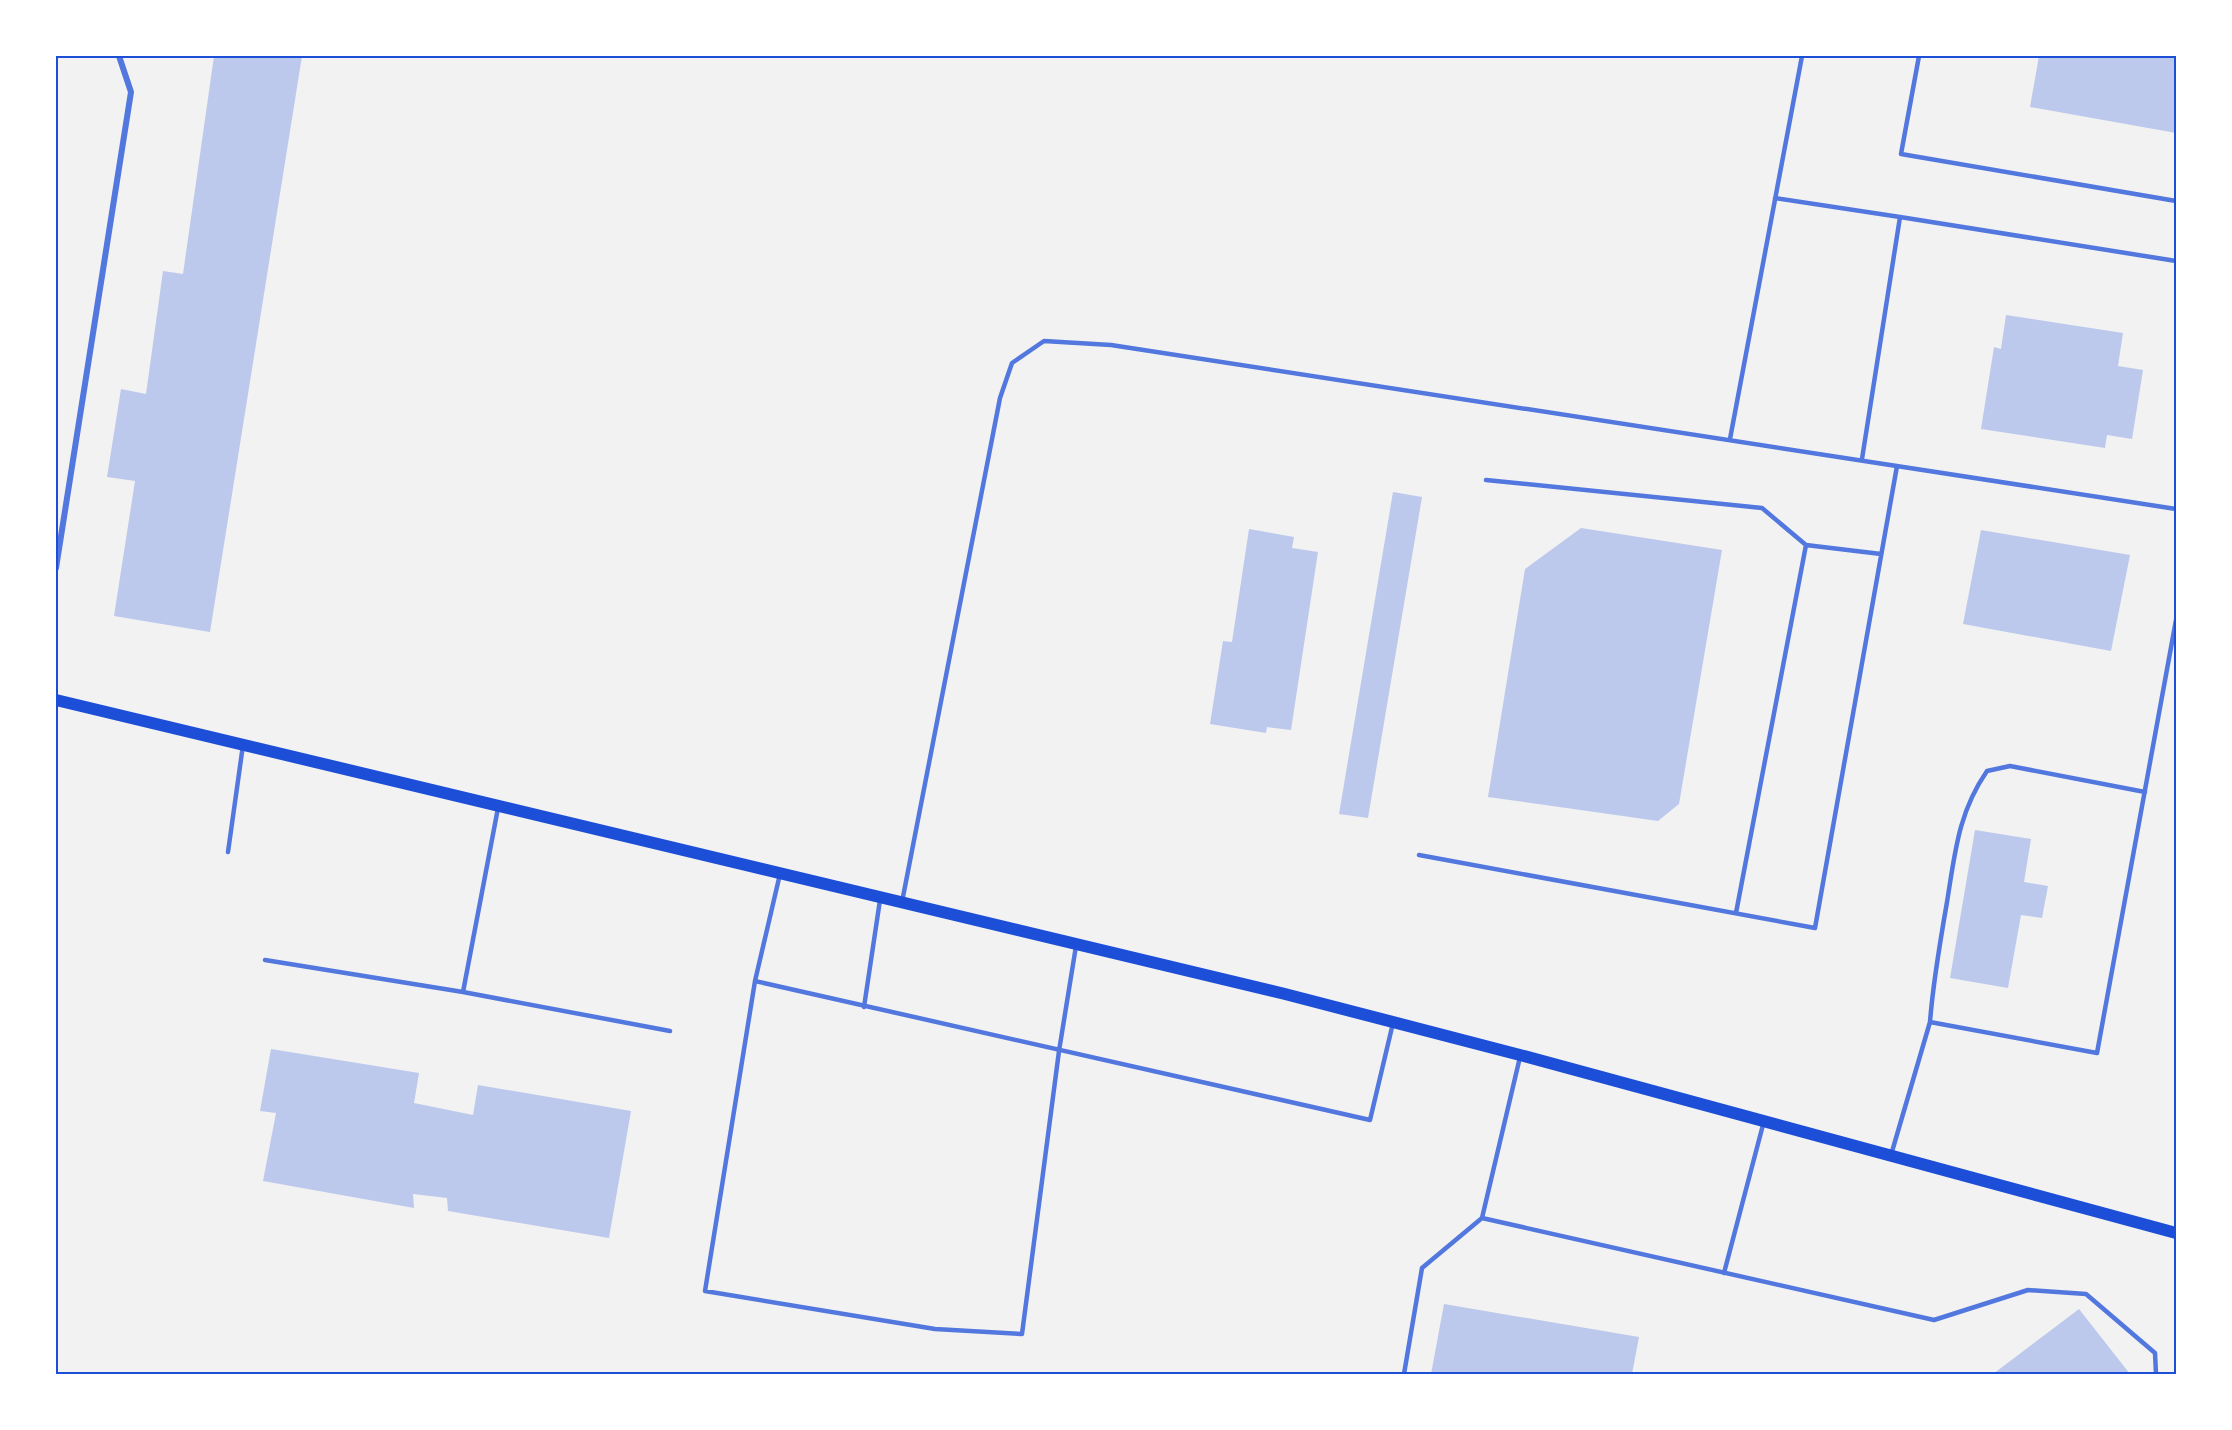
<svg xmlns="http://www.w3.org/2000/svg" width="2232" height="1430" viewBox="0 0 2232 1430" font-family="Overpass,sans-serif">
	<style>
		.building { fill: #bdc9ec }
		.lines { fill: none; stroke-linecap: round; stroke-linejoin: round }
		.service { stroke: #5277de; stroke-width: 4.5 }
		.minor { stroke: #5277de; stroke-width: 6 }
		.secondary { stroke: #1d4ed8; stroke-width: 12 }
		.neatline { fill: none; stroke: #1d4ed8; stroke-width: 2 }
	</style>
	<rect width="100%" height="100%" fill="#f2f2f2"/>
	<path class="building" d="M214,56H302L210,632L114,616L135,481L107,477L121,389L146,394L163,271L183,274Z
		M2039,56H2176V133L2030,107Z
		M2006,315L2123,333L2118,366L2143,370L2132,439L2107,435L2105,448L1981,429L1994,347L2001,349Z
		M1393,492L1422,497L1368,818L1339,814Z
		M1581,528L1722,550L1679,804L1658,821L1488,797L1525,569Z
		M1249,529L1294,537L1292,548L1318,552L1291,730L1267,727L1266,733L1210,724L1223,641L1232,642Z
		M1981,530L2130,555L2111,651L1963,624Z
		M1975,830L2031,839L2024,882L2048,886L2042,918L2021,915L2008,988L1950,978Z
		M271,1049L419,1073L414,1103L473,1115L478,1085L631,1111L609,1238L448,1211L447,1198L413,1194L414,1208L263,1181L276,1113L260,1111Z
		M1444,1304L1639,1337L1632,1374H1431Z
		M2079,1309L2130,1374H1993Z"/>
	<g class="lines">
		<path class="service" d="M1919,56L1901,154L2176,201
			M1775,198L1900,217
			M1730,439L1802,56
			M1862,459L1900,217L2176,261
			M1486,480L1762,508L1806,545
			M228,852L243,745
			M1419,855L1815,928L1897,466
			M780,874L755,981L1370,1120L1393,1023
			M902,902L1000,398L1012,363L1044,341L1111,345L2176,509
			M1736,913L1806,545L1881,554
			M265,960L463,992L498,808
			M755,981L705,1291L935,1329L1022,1334L1059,1051L1076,946
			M463,992L670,1031
			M864,1007L880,900
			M1930,1022C1933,982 1940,942 1947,902C1955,853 1958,813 1987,771L2010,766L2145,792
			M1891,1155L1930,1022L2097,1053L2176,620
			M1482,1218L1934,1320L2028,1290L2086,1294L2155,1353L2156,1374
			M1724,1273L1764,1121
			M1404,1374L1422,1268L1482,1218L1520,1057"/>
		<path class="minor" d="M56,568L131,92L119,56"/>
		<path class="secondary" d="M56,700L1285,994L1520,1055L2176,1233"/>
	</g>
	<rect width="2232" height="1430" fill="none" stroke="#ffffff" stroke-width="114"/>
	<rect x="57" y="57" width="2118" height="1316" class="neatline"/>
</svg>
